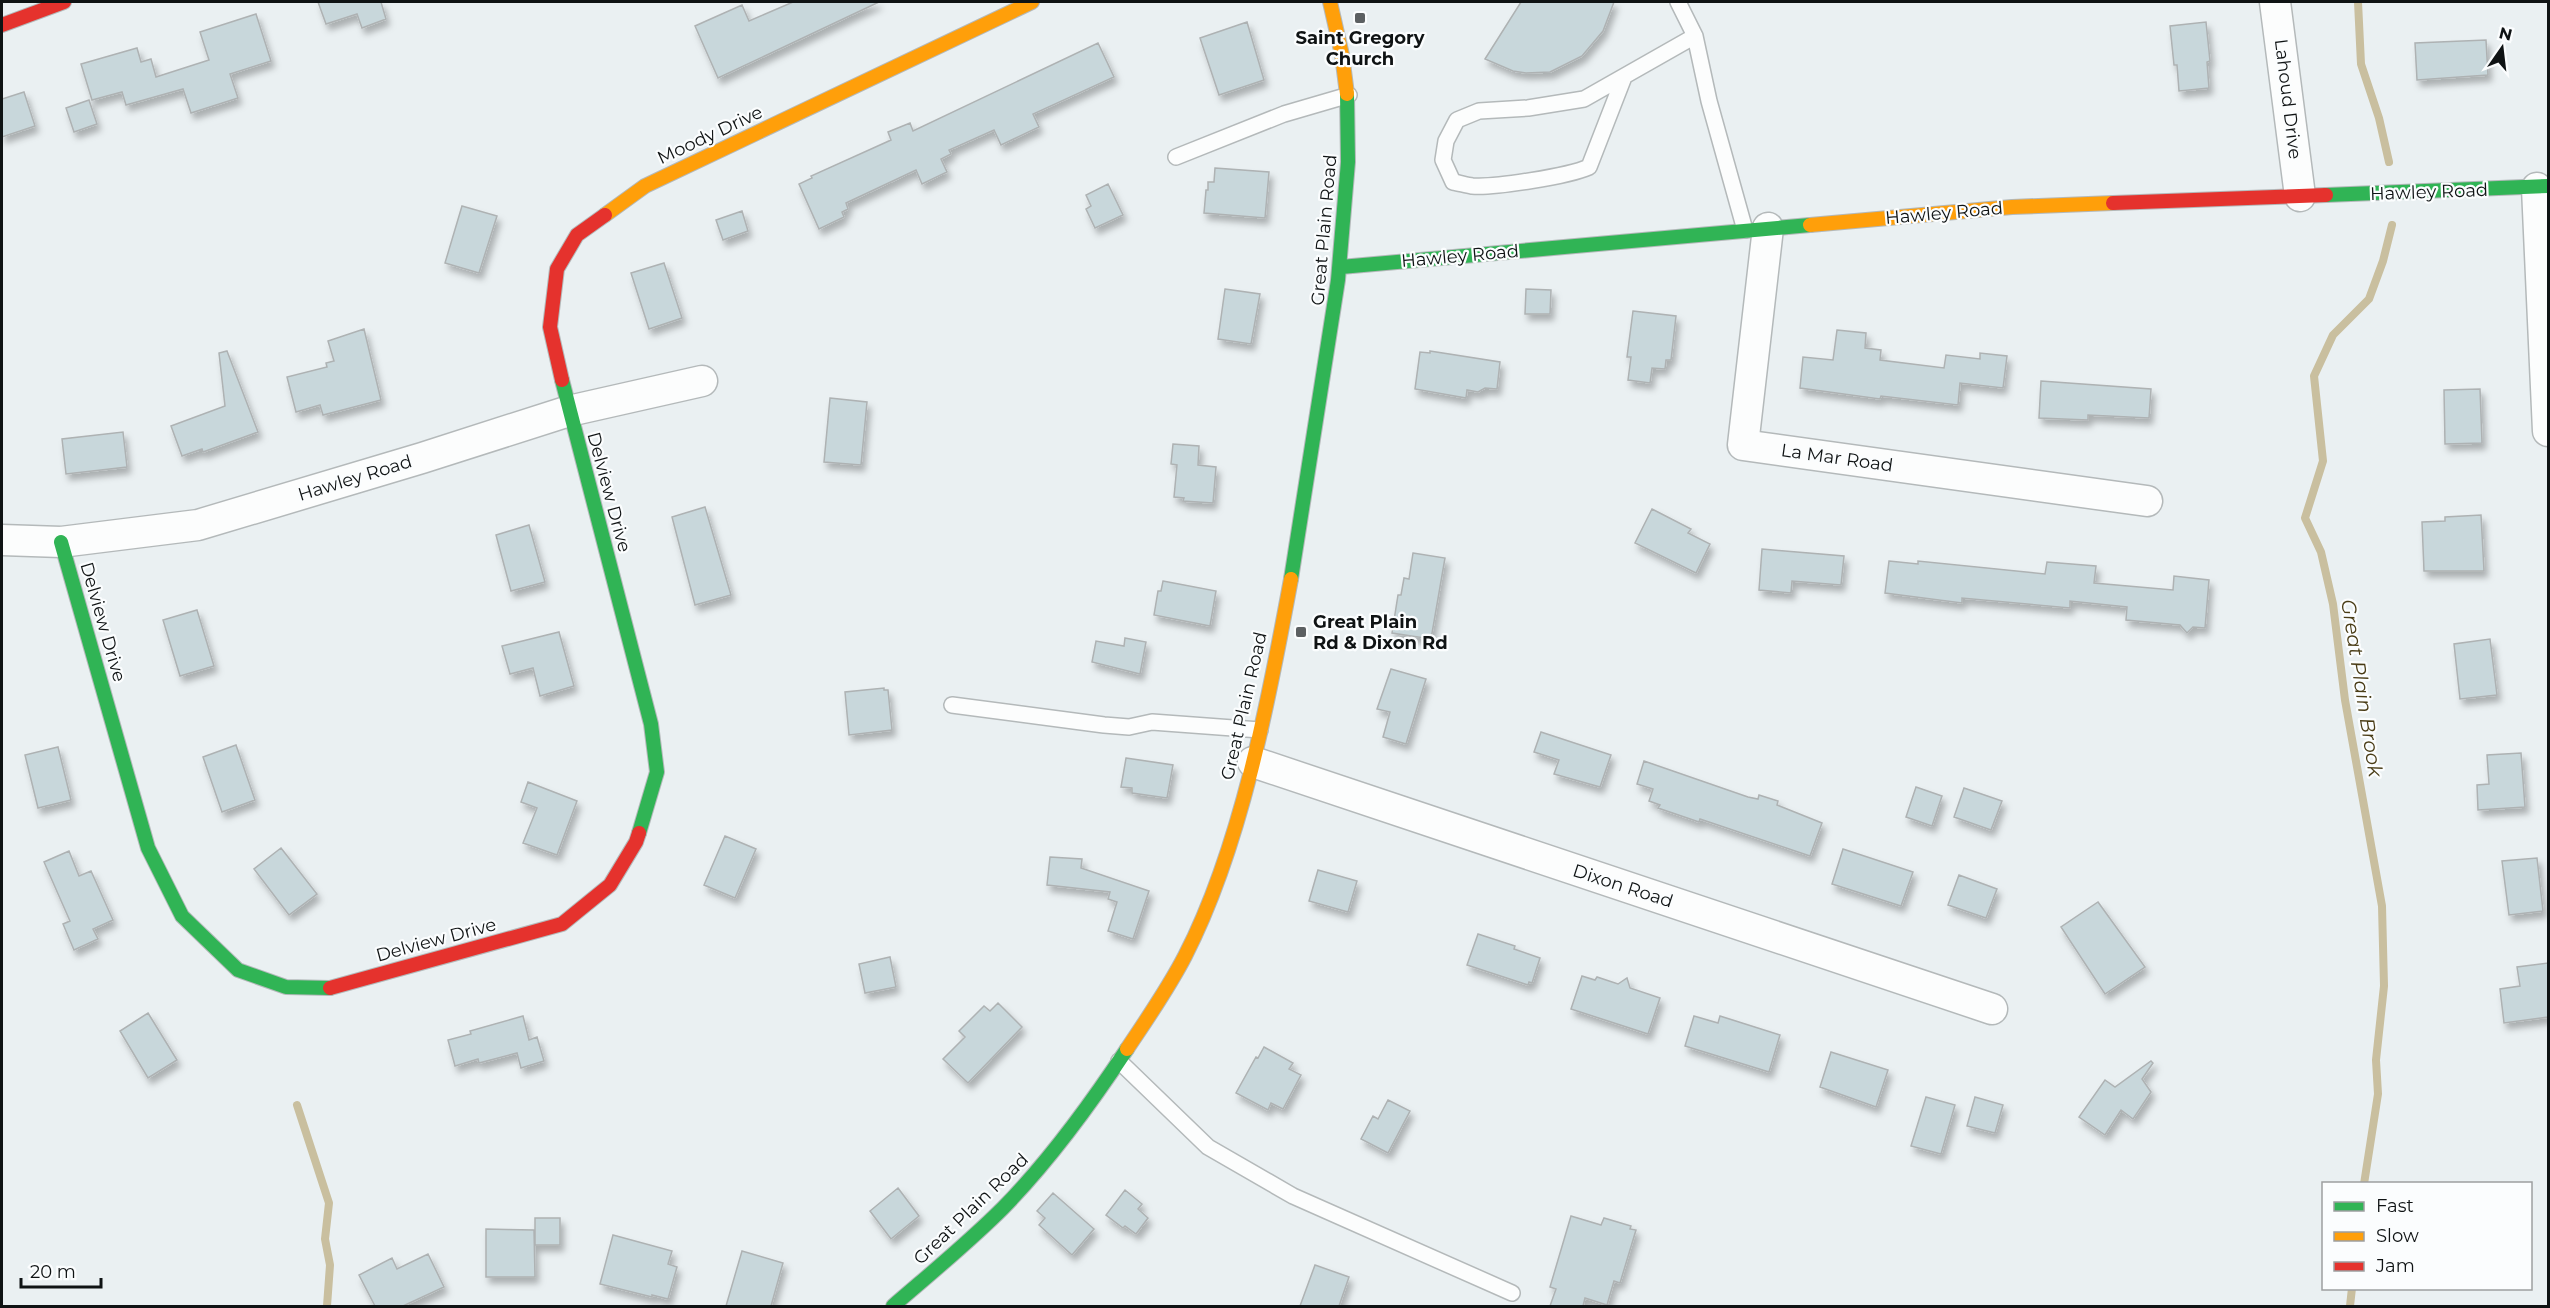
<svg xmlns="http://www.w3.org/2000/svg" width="2550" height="1308" viewBox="0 0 2550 1308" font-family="Montserrat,sans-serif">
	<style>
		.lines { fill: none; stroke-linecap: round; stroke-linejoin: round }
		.stream { stroke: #c9bf9f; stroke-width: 8 }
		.building { fill: #c8d7db; stroke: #aeb2b3; stroke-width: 1.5; filter: url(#shadow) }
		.lane-casing { stroke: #b4b9ba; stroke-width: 18 }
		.street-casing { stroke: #b4b9ba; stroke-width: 33 }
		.fast-casing { stroke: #b4b9ba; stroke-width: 16 }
		.slow-casing { stroke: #b4b9ba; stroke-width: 16 }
		.jam-casing { stroke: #b4b9ba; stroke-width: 16 }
		.lane { stroke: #fcfdfd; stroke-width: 15 }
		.street { stroke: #fcfdfd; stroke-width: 30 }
		.fast { stroke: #30b455; stroke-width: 14 }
		.slow { stroke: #ff9f0a; stroke-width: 14 }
		.jam { stroke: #e5322d; stroke-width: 14 }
		.poi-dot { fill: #5c6062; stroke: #fbfdfe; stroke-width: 2 }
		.labels { text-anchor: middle; stroke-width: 4.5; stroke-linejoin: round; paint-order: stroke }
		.poi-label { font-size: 18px; font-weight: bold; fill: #0f1314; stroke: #fbfdfe }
		.street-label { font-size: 18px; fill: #0f1314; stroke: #fbfdfe }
		.water-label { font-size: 20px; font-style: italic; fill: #493c16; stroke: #fbfdfe }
	</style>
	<defs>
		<filter id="shadow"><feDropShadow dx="3.5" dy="6" stdDeviation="3" flood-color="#0004"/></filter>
	</defs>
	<rect width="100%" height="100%" fill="#eaf0f2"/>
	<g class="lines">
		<path class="stream" d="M2358,2L2361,64L2379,118L2389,162
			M297,1105L329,1203L325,1239L330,1265L327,1306
			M2364,1184L2378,1094L2376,1060L2384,986L2382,906L2345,700L2333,604L2321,552L2305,518L2323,461L2314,376L2333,335L2369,299L2383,261L2392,225
			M2350,1306L2352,1288"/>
	</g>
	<path class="building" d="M318,2H381L386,19L362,28L357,14L326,24Z
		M793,2H879L718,78L695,26L742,5L749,21Z
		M1521,2H1614L1603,31L1582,56L1550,72L1526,73L1513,71L1485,59Z
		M256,14L271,61L230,74L238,98L191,113L183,89L126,105L122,92L92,100L81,64L137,48L141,62L151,59L156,77L209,60L200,32Z
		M1247,22L1264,80L1219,95L1200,38Z
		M2206,22L2210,61L2207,62L2209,88L2179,91L2177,65H2174L2170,26Z
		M2486,40L2488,75L2417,80L2415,43Z
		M1098,43L1114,77L1033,114L1039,127L1001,145L994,130L949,150L951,154L941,159L947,172L922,184L916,170L846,203L848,209L842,212L844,217L819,229L799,184L812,178L811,176L891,140L888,132L910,123L913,131Z
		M24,92L35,126L2,137V99Z
		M89,100L97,124L74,132L66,108Z
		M1215,168L1269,172L1265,218L1204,213L1206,190H1208V182H1214Z
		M1108,184L1123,215L1095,228L1086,209L1091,206L1086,195Z
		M462,206L497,216L479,273L445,263Z
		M742,211L748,231L723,240L716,220Z
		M664,263L682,318L649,329L631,273Z
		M1225,289L1260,294L1251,344L1218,339Z
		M1526,289L1551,290L1550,314H1525Z
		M1633,311L1676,316L1671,360H1666L1665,369L1652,368L1650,383L1628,380L1631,357H1627Z
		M364,329L381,400L323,415L320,405L296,412L287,377L327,367L326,363L334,361L328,341Z
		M1837,330L1866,333L1865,348L1881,350L1880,360L1944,368L1946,355L1980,359V353L2007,356L2003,388L1960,383L1958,405L1881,396L1880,399L1800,388L1803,357L1833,360Z
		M227,351L258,432L203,452L202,449L182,456L171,426L225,406L219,353Z
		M1430,351L1500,362L1497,389L1485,388L1478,392L1467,390L1466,398L1415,389L1420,352L1430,353Z
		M2041,381L2151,389L2149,418L2088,415V420L2039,418Z
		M2480,389L2482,443L2445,444L2444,390Z
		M830,398L867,402L861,465L824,462Z
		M123,432L127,467L66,474L62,439Z
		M1173,444L1199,446L1198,465L1216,467L1213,503L1183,501L1184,498L1174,497L1177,465L1171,464Z
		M705,507L731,595L695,605L672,517Z
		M1652,509L1691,529L1688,533L1710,544L1696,573L1635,543Z
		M2481,515L2484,571H2424L2422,522L2445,521V517Z
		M529,525L545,582L511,591L496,535Z
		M1762,549L1844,556L1841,585L1792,581L1791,593L1759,590Z
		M1413,553L1445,558L1431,639L1392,633L1398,595H1401L1404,578L1409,579Z
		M1889,561L1918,564V561L2045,574L2047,562L2096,566L2094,583L2173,590L2174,576L2209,580L2205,628L2193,627L2187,633L2180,625L2126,620L2127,607L2070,601V608L1962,598V603L1885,593Z
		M1163,581L1216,591L1210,626L1154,615L1158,591H1161Z
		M197,610L214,666L180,676L163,620Z
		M559,632L574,686L540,696L533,668L510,674L502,646Z
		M1125,638L1146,642L1140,674L1092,662L1096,641L1124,646Z
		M2490,639L2497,695L2460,699L2454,644Z
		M1391,669L1426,679L1406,744L1383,737L1390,712L1377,709Z
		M884,688V690H888L892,730L849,735L845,692Z
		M1541,732L1611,755L1600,787L1554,774L1559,760L1534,752Z
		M236,745L255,800L222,812L203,757Z
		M58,747L71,800L38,808L25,755Z
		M2521,753L2525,807L2478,810L2477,785L2489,784L2487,755Z
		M1126,758L1173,765L1167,798L1132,793V788L1121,787Z
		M1644,761L1748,797L1758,799L1759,795L1778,801L1777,805L1822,823L1810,856L1700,819L1699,822L1658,808L1660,805L1649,801L1653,789L1637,784Z
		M528,782L577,801L557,855L523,843L537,808L521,802Z
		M1916,787L1942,796L1932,826L1906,817Z
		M1964,788L2002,801L1991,830L1954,817Z
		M725,836L756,849L735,898L704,885Z
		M281,848L317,894L289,915L254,869Z
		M1843,849L1913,872L1901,906L1832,884Z
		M69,851L79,876L91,871L113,920L93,929L98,939L74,950L63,924L70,921L44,862Z
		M1050,857L1082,859L1081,868L1149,891L1133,939L1108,931L1117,902L1108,899L1110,892L1047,885Z
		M2537,858L2543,911L2509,915L2502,861Z
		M1318,870L1357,881L1348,912L1309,901Z
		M1959,875L1997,889L1986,918L1948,905Z
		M2098,902L2145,967L2105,994L2061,927Z
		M1478,934L1515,946L1514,949L1540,958L1532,983L1529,982L1528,985L1467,965Z
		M890,957L896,987L865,993L859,964Z
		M2548,963V1017L2504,1023L2500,989L2520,986L2517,967Z
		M1582,976L1595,980L1597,977L1618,984L1627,978L1630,988L1660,998L1648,1034L1571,1009Z
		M998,1003L1022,1027L968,1083L943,1059L965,1037L959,1031L984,1006L990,1011Z
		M148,1013L177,1060L148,1078L120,1031Z
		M523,1016L529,1040L537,1037L544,1061L521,1068L517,1053L479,1063L478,1059L455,1066L448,1040L471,1034L470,1031Z
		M1694,1016L1718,1023L1720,1016L1780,1035L1769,1072L1685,1046Z
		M1264,1047L1293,1063L1289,1069L1301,1075L1283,1109L1271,1103L1268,1110L1236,1093L1256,1057L1258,1058Z
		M1831,1052L1888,1070L1876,1107L1820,1087Z
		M2151,1061L2153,1063L2142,1079L2151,1092L2133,1119L2121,1110L2105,1135L2079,1117L2105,1080L2115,1087Z
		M1926,1097L1955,1105L1941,1154L1911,1146Z
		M1975,1097L2003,1105L1995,1133L1967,1126Z
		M1388,1100L1410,1111L1388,1153L1361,1139L1373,1116L1378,1119Z
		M898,1188L919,1216L891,1239L870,1211Z
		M1125,1190L1142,1204L1138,1209L1148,1218L1136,1234L1125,1226L1123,1228L1106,1215Z
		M1053,1193L1094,1229L1072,1255L1039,1225L1045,1218L1037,1211Z
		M1571,1216L1601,1225L1604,1218L1631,1226L1630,1229L1636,1230L1620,1283L1614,1281L1607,1305L1585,1298L1583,1306H1550L1556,1289L1550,1287Z
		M535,1218H560V1245H535Z
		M486,1229L534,1230L535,1277H486Z
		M613,1235L672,1251L668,1264L677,1267L668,1299L652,1295V1297L600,1284Z
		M742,1251L783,1263L771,1306H726Z
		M428,1254L444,1287L403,1306H375L359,1275L392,1258L397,1269Z
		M1315,1265L1349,1277L1339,1306H1300Z"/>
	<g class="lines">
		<defs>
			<path id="lane" d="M1678,2L1695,36L1709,101L1745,230
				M1624,77L1589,167C1569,176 1494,188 1472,186C1466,185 1459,183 1453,182L1443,160L1446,141L1457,120L1479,111L1528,108L1584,99L1695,36
				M1176,157L1284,114L1349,95
				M952,705L1104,725L1129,727L1152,722L1260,730
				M1119,1061L1208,1147L1293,1196L1512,1293"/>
			<path id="street" d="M2275,2L2300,196
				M2537,188L2548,431
				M1768,228L1743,445L2147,501
				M2,540L61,542L198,525L422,458L569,411L702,381
				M1253,762L1992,1009"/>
			<path id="fast" d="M2326,195L2548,186
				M1341,267L1810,225
				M562,380L651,724L657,772L639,833
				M61,542L148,848L182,916L238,970L286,987L330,988
				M1291,579L1338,280L1348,162L1347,94
				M893,1306C930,1274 968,1243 1003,1208C1050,1160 1090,1105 1127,1049"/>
			<path id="slow" d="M1330,2L1342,55L1347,94
				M605,215L645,186L1032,2
				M1810,225L2012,207L2113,203
				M1127,1049C1147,1019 1168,989 1185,956C1241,847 1269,699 1291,579"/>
			<path id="jam" d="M2,25L64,2
				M2113,203L2326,195
				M562,380L550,327L557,269L577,235L605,215
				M330,988L562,924L610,885L636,842L639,833"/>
		</defs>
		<use href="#lane" class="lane-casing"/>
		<use href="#street" class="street-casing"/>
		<use href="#fast" class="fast-casing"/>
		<use href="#slow" class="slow-casing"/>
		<use href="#jam" class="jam-casing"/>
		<use href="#lane" class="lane"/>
		<use href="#street" class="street"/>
		<use href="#fast" class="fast"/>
		<use href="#slow" class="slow"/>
		<use href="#jam" class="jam"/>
	</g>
	<g class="poi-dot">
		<rect x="1354" y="12" width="12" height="12" rx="3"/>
		<rect x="1295" y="626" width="12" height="12" rx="3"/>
	</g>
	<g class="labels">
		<g class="poi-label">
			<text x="1360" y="44">Saint Gregory<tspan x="1360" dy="21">Church</tspan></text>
			<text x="1313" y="628" text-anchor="start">Great Plain<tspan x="1313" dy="21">Rd &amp; Dixon Rd</tspan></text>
		</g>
		<g class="street-label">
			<text transform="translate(2288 99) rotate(83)" y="6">Lahoud Drive</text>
			<text transform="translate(710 135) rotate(-25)" y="6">Moody Drive</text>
			<text transform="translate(2429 192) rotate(-2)" y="6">Hawley Road</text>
			<text transform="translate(1944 213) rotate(-5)" y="6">Hawley Road</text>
			<text transform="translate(1324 230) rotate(-85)" y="6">Great Plain Road</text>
			<text transform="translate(1460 256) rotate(-5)" y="6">Hawley Road</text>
			<text transform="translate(1837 458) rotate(8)" y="6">La Mar Road</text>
			<text transform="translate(355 478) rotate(-17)" y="6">Hawley Road</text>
			<text transform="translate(609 492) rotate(75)" y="6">Delview Drive</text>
			<text transform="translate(103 622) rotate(74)" y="6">Delview Drive</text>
			<text transform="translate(1244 706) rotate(-77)" y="6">Great Plain Road</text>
			<text transform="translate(1623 886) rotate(18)" y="6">Dixon Road</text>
			<text transform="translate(436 940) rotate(-15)" y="6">Delview Drive</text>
			<text transform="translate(971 1209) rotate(-44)" y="6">Great Plain Road</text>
		</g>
		<g class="water-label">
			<text transform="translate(2362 688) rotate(81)" y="7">Great Plain Brook</text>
		</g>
	</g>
	<rect width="2550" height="1308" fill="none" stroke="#0f1314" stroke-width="6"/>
	<rect x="2322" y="1182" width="210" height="108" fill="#fbfdfe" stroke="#9d9fa0" stroke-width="1.5"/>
	<rect x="2334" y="1202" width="30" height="9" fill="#30b455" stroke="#9d9fa0" stroke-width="1.5"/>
	<text x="2376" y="1212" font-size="18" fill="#0f1314">Fast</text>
	<rect x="2334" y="1232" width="30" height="9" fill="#ff9f0a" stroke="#9d9fa0" stroke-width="1.5"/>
	<text x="2376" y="1242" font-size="18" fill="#0f1314">Slow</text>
	<rect x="2334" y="1262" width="30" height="9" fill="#e5322d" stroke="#9d9fa0" stroke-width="1.5"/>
	<text x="2376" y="1272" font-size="18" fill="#0f1314">Jam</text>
	<g transform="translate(2502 48) rotate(14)" stroke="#fbfdfe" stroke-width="4.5" paint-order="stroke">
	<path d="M0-4.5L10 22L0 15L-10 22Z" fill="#0f1314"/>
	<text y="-9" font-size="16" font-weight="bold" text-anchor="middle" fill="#0f1314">N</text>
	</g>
	<path d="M21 1278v9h80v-9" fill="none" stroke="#0f1314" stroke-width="3"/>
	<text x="30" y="1278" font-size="18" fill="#0f1314" stroke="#fbfdfe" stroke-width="4.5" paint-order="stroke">20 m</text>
</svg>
